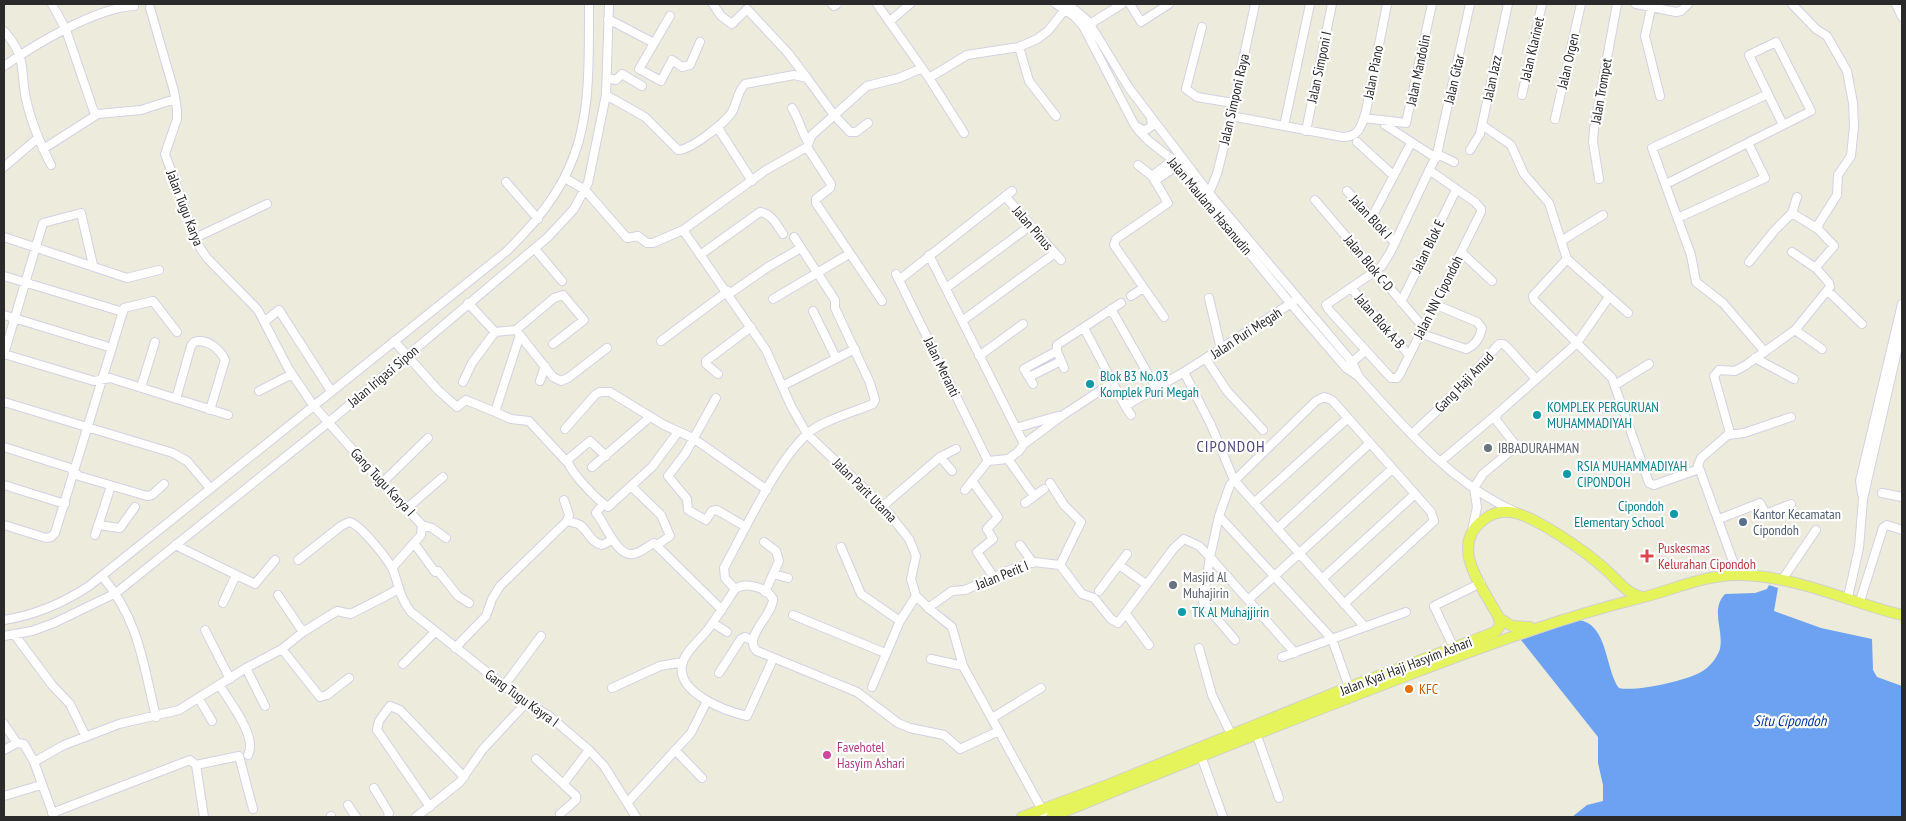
<svg xmlns="http://www.w3.org/2000/svg" width="1906" height="821" viewBox="0 0 1906 821" font-family="'PT Sans Narrow',sans-serif">
	<style>
		.water { fill: #6ca2f1 }
		.lines { fill: none; stroke-linecap: round; stroke-linejoin: round }
		.minor-casing { stroke: #d4d1e3; stroke-width: 10 }
		.major-casing { stroke: #d0d0d0; stroke-width: 12 }
		.minor { stroke: #fff; stroke-width: 8 }
		.major { stroke: #e5f45a; stroke-width: 10 }
		.culture-dot { fill: #0f9aa8; stroke: #fff; stroke-width: 2 }
		.worship-dot { fill: #6b7280; stroke: #fff; stroke-width: 2 }
		.service-dot { fill: #5c6f8a; stroke: #fff; stroke-width: 2 }
		.health-dot { fill: #e0444e; stroke: #fff; stroke-width: 2 }
		.food-dot { fill: #e8710a; stroke: #fff; stroke-width: 2 }
		.hotel-dot { fill: #d1479c; stroke: #fff; stroke-width: 2 }
		.labels { text-anchor: middle; stroke-width: 4.5; stroke-linejoin: round; paint-order: stroke }
		.street-label { font-size: 14px; fill: #2a2a2a; stroke: #fff }
		.culture-label { font-size: 14px; fill: #0d838f; stroke: #fff; text-anchor: start }
		.worship-label { font-size: 14px; fill: #5b616d; stroke: #fff; text-anchor: start }
		.service-label { font-size: 14px; fill: #4e5e75; stroke: #fff; text-anchor: start }
		.health-label { font-size: 14px; fill: #be3a42; stroke: #fff; text-anchor: start }
		.food-label { font-size: 14px; fill: #c56008; stroke: #fff; text-anchor: start }
		.hotel-label { font-size: 14px; fill: #b23c85; stroke: #fff; text-anchor: start }
		.water-label { font-size: 15px; font-style: italic; fill: #0a3b9e; stroke: #fff }
		.quarter-label { font-size: 16px; letter-spacing: 1px; fill: #51497c; stroke: #fff }
	</style>
	<rect width="100%" height="100%" fill="#edebdc"/>
	<path class="water" d="M1769,585L1778,588L1774,611L1821,628L1872,639L1873,670L1877,677L1902,686V817H1572L1587,805L1603,801V785L1598,763V737L1521,640L1578,620C1608,623 1605,669 1619,688C1636,692 1685,681 1701,672C1709,668 1717,658 1720,649C1724,630 1710,610 1725,594L1755,593L1767,589Z"/>
	<g class="lines">
		<defs>
			<path id="minor" d="M52,4L66,30L94,112L98,114L141,110L175,99
				M713,4L721,16L732,24L747,9L788,53L807,78
				M832,4L834,6L837,4
				M877,4L929,78L964,133
				M1056,4L1074,16L1083,26L1134,124C1145,141 1159,148 1173,160L1291,304L1346,368L1358,376
				M1068,4L1088,21L1129,88L1209,193L1352,362L1359,377C1404,427 1451,483 1514,511
				M1130,4L1141,22L1169,4
				M1636,4L1676,12L1681,11L1688,4
				M1652,4L1645,36L1660,96
				M1896,4L1902,17
				M150,8L174,91L177,110V119L165,154L197,243L207,258L258,310L288,368L313,405L382,483L422,525L421,535L392,568
				M670,16L639,69L661,81L672,60L682,67L690,65L700,42
				M608,19L654,43
				M890,21L910,4
				M1090,24L1122,4
				M1202,27L1186,89L1197,97L1233,103
				M4,31C29,59 19,72 27,103C32,125 41,145 51,165
				M1019,47L1029,81L1056,116
				M4,66C36,44 95,8 134,6
				M607,78L616,80L622,74L642,86
				M929,78L967,55L1019,47L1037,39L1048,31L1067,7
				M606,95L645,117L678,150C691,150 725,123 732,112C737,103 737,92 745,84L794,75L807,78L834,115L850,132H856L868,123
				M1522,95L1542,4
				M792,108C799,119 801,131 808,142
				M1231,116L1343,137C1360,137 1362,124 1366,111L1387,4
				M1364,118L1406,123L1432,4
				M1555,119L1581,4
				M1385,125L1436,158
				M1482,125L1511,145L1524,174L1549,203L1567,259L1628,313
				M1136,126C1142,130 1147,132 1152,125L1151,118
				M1284,126L1310,4
				M718,128L752,181
				M1306,131L1332,4
				M1357,142L1394,176
				M43,149L98,114
				M1470,150L1480,134L1508,4
				M1437,154L1454,162
				M1138,165L1152,176L1168,203L1116,239L1114,245L1164,317
				M4,167L38,138
				M1429,170L1475,202L1481,209V212L1400,374L1397,378H1391L1329,310L1326,305L1381,267L1390,253L1437,154L1470,4
				M1152,176L1173,160
				M565,178L585,190L627,238L638,236L647,243H653L683,230L766,170L807,147
				M1599,179L1593,142L1594,129L1617,4
				M1156,180L1178,165
				M506,182L538,219
				M1666,184L1811,111L1776,42L1749,55L1783,125
				M1347,191L1395,243
				M1209,193L1217,174L1229,126L1255,4
				M1005,196L1061,260
				M1315,200L1423,327
				M1792,213L1797,197
				M1372,217L1411,143
				M1678,218L1765,178L1748,143
				M683,230L766,350L791,406L807,434L883,506L909,539L916,556L911,579L916,596L932,611L952,627L963,666L1046,817
				M4,237L127,278L159,270
				M195,238L267,204
				M1561,241L1603,215
				M535,249L562,281
				M1461,252L1492,281
				M1792,252L1817,269
				M700,255L760,212C771,213 777,225 783,234
				M929,255L1024,444
				M1749,262L1775,230L1792,213L1818,229
				M896,274L988,461
				M4,276L123,312
				M899,280L1012,191
				M946,288L1030,226
				M1351,288L1409,355
				M1828,291L1862,324
				M729,294L768,267L801,248
				M1131,296L1143,288
				M1609,297L1577,343L1612,378L1649,483L1654,485L1699,469
				M1209,298L1221,349
				M773,299L849,254
				M882,301L816,203V199L830,188L831,184L807,147L812,135L867,86L899,78L922,68
				M1401,302L1456,190
				M468,303L495,332
				M1111,309L1156,388
				M813,311L836,358
				M4,315L112,348
				M265,321L279,310L331,391
				M962,321L1055,253
				M1084,328L1125,406
				M1795,330L1822,349
				M1419,333L1466,349C1475,346 1480,337 1482,328L1477,322L1434,304
				M519,334L553,377L561,381L568,378L607,348
				M520,335L495,412L511,419L529,421L566,461L590,441L606,456
				M394,341L438,390L457,407L466,400L495,412
				M661,341L728,291
				M1765,352L1723,303L1696,282L1691,255L1652,148L1768,94
				M4,354L94,381L110,378L228,415
				M4,354L43,223L81,213L93,265
				M979,356L1023,324
				M1755,358L1794,379
				M1206,359L1227,391L1263,430
				M1349,365L1365,351
				M1064,368L1057,351V345L1121,303
				M1184,372L1211,425L1234,480L1365,627
				M718,374L706,364V361L751,327
				M1029,377L1061,361
				M540,381L545,366
				M463,382L472,363L495,332L516,330L554,298L563,295L584,320L553,344
				M1033,384L1024,369L1057,351
				M1615,385L1649,364
				M782,386L855,349
				M141,387L155,342
				M259,391L292,374
				M716,398L685,454L668,476L687,499L688,510L706,520L712,511L717,510L746,527
				M176,399L191,346L194,342C207,338 220,349 225,360L210,410
				M4,402L173,453L187,461L210,488
				M1131,415L1125,406L1184,372L1293,302
				M1016,428L1058,416
				M565,429L595,395L600,392H610L664,425L693,438L767,490
				M1412,434L1457,392L1499,344H1503L1507,347L1536,379
				M1728,435L1744,433L1791,417
				M4,447L70,468L79,476L147,496L152,495L164,484
				M940,457L952,471
				M1008,459L1034,496
				M568,461C570,472 598,501 608,507L652,467L678,432
				M988,461L1008,459L1018,452L1024,444L1063,415L1112,383
				M1441,461L1497,414
				M592,467L650,417
				M972,481L998,517L987,529L993,539L977,552L993,576
				M382,483L428,438
				M1050,483L1064,505L1081,522L1060,565
				M4,485L65,504
				M631,486L661,515L670,536L657,545
				M1474,488L1483,474L1514,448V443L1496,420L1497,414L1577,343L1534,300L1533,296L1567,259
				M965,490L988,461
				M1882,493L1902,497
				M1862,494L1860,481L1902,304
				M1025,503L1044,489
				M1254,503L1348,418
				M603,504L596,513C605,523 617,557 633,554C641,553 647,546 654,543L722,610
				M883,506L940,457L956,449
				M406,509L443,477
				M1219,516L1332,639L1350,690
				M1719,519L1760,503L1766,514L1791,504
				M567,521C571,522 577,523 580,525C589,532 590,542 602,545L612,540
				M4,525L46,538L51,537L55,533L124,308L153,301L177,332
				M98,525L120,528L135,507
				M422,525L432,528L446,538
				M1277,529L1370,443
				M1472,530L1477,507L1474,488
				M95,535L111,486
				M764,542L776,551L779,561L765,592
				M414,543L435,572L438,571L458,596L469,603
				M175,545L255,584L275,560
				M1020,545L1033,563
				M841,547L861,594L900,621
				M298,560L341,526L349,522C359,523 388,559 393,570C399,585 400,599 411,612L526,703L548,715L589,750L604,766L636,817
				M1119,565L1146,584
				M774,574L788,578
				M1738,575L1698,465L1701,458L1730,433L1714,376L1719,370L1735,371L1746,365L1795,330L1830,287L1829,283L1817,269V266L1834,246L1818,229V225L1837,195L1838,175L1851,156L1854,126L1853,103L1847,71L1827,36L1816,29L1792,4
				M102,576C139,620 143,663 156,717
				M1322,579L1415,494
				M1782,580L1816,530
				M735,589L725,578L724,568C745,529 776,463 807,434C821,421 854,412 873,404L875,400L870,383L835,308V300L794,237
				M1099,591L1127,554
				M278,595L303,632
				M1848,597L1859,548L1863,499L1902,329
				M1248,600L1392,469
				M1860,601L1883,528L1887,525L1902,530
				M223,603L236,575
				M928,608L952,591L965,590L1012,569L1034,562L1060,565L1082,594L1094,598L1111,619L1118,623L1174,548L1184,539L1199,546L1210,557L1295,653
				M1126,614L1149,645
				M793,615L885,653
				M4,620C35,615 62,604 89,586L507,251C591,169 589,115 589,4
				M713,623L727,632
				M205,630L230,679
				M14,634L52,685L70,704L86,737
				M4,636L32,631L54,623L116,593L329,422L548,237L574,209L588,183L606,95L609,4
				M1235,640L1203,602L1210,557L1219,516L1230,485L1316,401L1324,397L1332,400L1431,512L1434,521L1344,604
				M455,648L486,616L492,599L500,586L567,521L569,515L564,500
				M1199,648L1212,695L1231,734
				M1454,648L1434,606L1481,583
				M282,649L320,697L327,695L349,678
				M1282,657L1406,612
				M773,659L747,716C725,711 677,693 682,665C684,652 702,638 709,628C718,615 727,602 735,589C746,581 767,588 773,599C773,615 742,638 757,651L857,692L898,723L910,728L944,735L960,749L999,731
				M931,659L963,666
				M403,664L435,632
				M246,668L265,706
				M719,673L741,639L745,637L752,640
				M220,686C229,701 258,737 248,755
				M504,686L541,636
				M872,687L900,621L916,596
				M612,688L660,666L683,662
				M199,699L212,721
				M992,718L1041,688
				M4,724L17,743
				M1256,733L1279,798
				M4,750L17,743L24,744L34,762L54,817
				M675,750L702,778
				M1201,756L1223,817
				M536,759L576,796V800L560,814
				M34,762L64,745L119,724L179,710L246,668L282,649L303,632L337,611L351,614C367,605 382,599 398,589
				M196,765L239,756L253,809
				M564,783L589,750
				M374,788L389,813L388,817
				M4,796L41,785
				M628,802L691,733L707,701
				M348,805L356,817
				M430,807L377,730L379,721L390,706L400,710L464,777
				M52,813L190,760L196,765L204,817
				M331,816V817
				M416,817L460,782L483,749L526,703"/>
			<path id="major" d="M1499,618L1512,626L1530,627
				M1022,817L1110,784L1349,687L1495,632L1500,626L1499,618C1485,590 1448,548 1482,521C1490,514 1500,511 1510,512C1533,514 1586,552 1604,568C1616,578 1627,595 1643,597
				M1051,817C1161,772 1271,728 1382,685C1469,652 1554,619 1644,597C1675,589 1708,574 1740,575C1797,576 1848,602 1902,615"/>
		</defs>
		<use href="#minor" class="minor-casing"/>
		<use href="#major" class="major-casing"/>
		<use href="#minor" class="minor"/>
		<use href="#major" class="major"/>
	</g>
	<g class="culture-dot">
		<circle cx="1090" cy="384" r="5"/>
		<circle cx="1537" cy="415" r="5"/>
		<circle cx="1567" cy="474" r="5"/>
		<circle cx="1674" cy="514" r="5"/>
		<circle cx="1182" cy="612" r="5"/>
	</g>
	<g class="worship-dot">
		<circle cx="1488" cy="448" r="5"/>
		<circle cx="1173" cy="585" r="5"/>
	</g>
	<circle class="service-dot" cx="1743" cy="522" r="5"/>
	<path class="health-dot" d="M1644.5 548.5h5v5h5v5h-5v5h-5v-5h-5v-5h5z"/>
	<circle class="food-dot" cx="1409" cy="689" r="5"/>
	<circle class="hotel-dot" cx="827" cy="755" r="5"/>
	<g class="labels">
		<g class="street-label">
			<text transform="translate(1532 49) rotate(-77)" y="5">Jalan Klarinet</text>
			<text transform="translate(1568 61) rotate(-77)" y="5">Jalan Orgen</text>
			<text transform="translate(1319 67) rotate(-78)" y="5">Jalan Simponi I</text>
			<text transform="translate(1418 70) rotate(-78)" y="5">Jalan Mandolin</text>
			<text transform="translate(1373 72) rotate(-79)" y="5">Jalan Piano</text>
			<text transform="translate(1492 78) rotate(-78)" y="5">Jalan Jazz</text>
			<text transform="translate(1454 79) rotate(-77)" y="5">Jalan Gitar</text>
			<text transform="translate(1601 91) rotate(-80)" y="5">Jalan Trompet</text>
			<text transform="translate(1234 99) rotate(-77)" y="5">Jalan Simponi Raya</text>
			<text transform="translate(1210 206) rotate(50)" y="5">Jalan Maulana Hasanudin</text>
			<text transform="translate(185 208) rotate(69)" y="5">Jalan Tugu Karya</text>
			<text transform="translate(1371 217) rotate(47)" y="5">Jalan Blok I</text>
			<text transform="translate(1033 228) rotate(49)" y="5">Jalan Pinus</text>
			<text transform="translate(1428 246) rotate(-64)" y="5">Jalan Blok E</text>
			<text transform="translate(1369 263) rotate(50)" y="5">Jalan Blok C-D</text>
			<text transform="translate(1438 297) rotate(-63)" y="5">Jalan NN Cipondoh</text>
			<text transform="translate(1380 321) rotate(49)" y="5">Jalan Blok A-B</text>
			<text transform="translate(1246 333) rotate(-33)" y="5">Jalan Puri Megah</text>
			<text transform="translate(942 367) rotate(64)" y="5">Jalan Meranti</text>
			<text transform="translate(383 376) rotate(-40)" y="5">Jalan Irigasi Sipon</text>
			<text transform="translate(1464 382) rotate(-46)" y="5">Gang Haji Amud</text>
			<text transform="translate(383 482) rotate(47)" y="5">Gang Tugu Karya I</text>
			<text transform="translate(865 490) rotate(45)" y="5">Jalan Parit Utama</text>
			<text transform="translate(1002 575) rotate(-22)" y="5">Jalan Perit I</text>
			<text transform="translate(1406 666) rotate(-21)" y="5">Jalan Kyai Haji Hasyim Ashari</text>
			<text transform="translate(522 698) rotate(36)" y="5">Gang Tugu Kayra I</text>
		</g>
		<g class="culture-label">
			<text x="1100" y="381">Blok B3 No.03<tspan x="1100" dy="16">Komplek Puri Megah</tspan></text>
			<text x="1547" y="412">KOMPLEK PERGURUAN<tspan x="1547" dy="16">MUHAMMADIYAH</tspan></text>
			<text x="1577" y="471">RSIA MUHAMMADIYAH<tspan x="1577" dy="16">CIPONDOH</tspan></text>
			<text x="1664" y="511" text-anchor="end">Cipondoh<tspan x="1664" dy="16">Elementary School</tspan></text>
			<text x="1192" y="617">TK Al Muhajjirin</text>
		</g>
		<g class="worship-label">
			<text x="1498" y="453">IBBADURAHMAN</text>
			<text x="1183" y="582">Masjid Al<tspan x="1183" dy="16">Muhajirin</tspan></text>
		</g>
		<g class="service-label">
			<text x="1753" y="519">Kantor Kecamatan<tspan x="1753" dy="16">Cipondoh</tspan></text>
		</g>
		<g class="health-label">
			<text x="1658" y="553">Puskesmas<tspan x="1658" dy="16">Kelurahan Cipondoh</tspan></text>
		</g>
		<g class="food-label">
			<text x="1419" y="694">KFC</text>
		</g>
		<g class="hotel-label">
			<text x="837" y="752">Favehotel<tspan x="837" dy="16">Hasyim Ashari</tspan></text>
		</g>
		<g class="water-label">
			<text x="1790" y="726">Situ Cipondoh</text>
		</g>
		<g class="quarter-label">
			<text x="1231" y="452">CIPONDOH</text>
		</g>
	</g>
	<rect width="1906" height="821" fill="none" stroke="#2a2a2a" stroke-width="10"/>
</svg>
